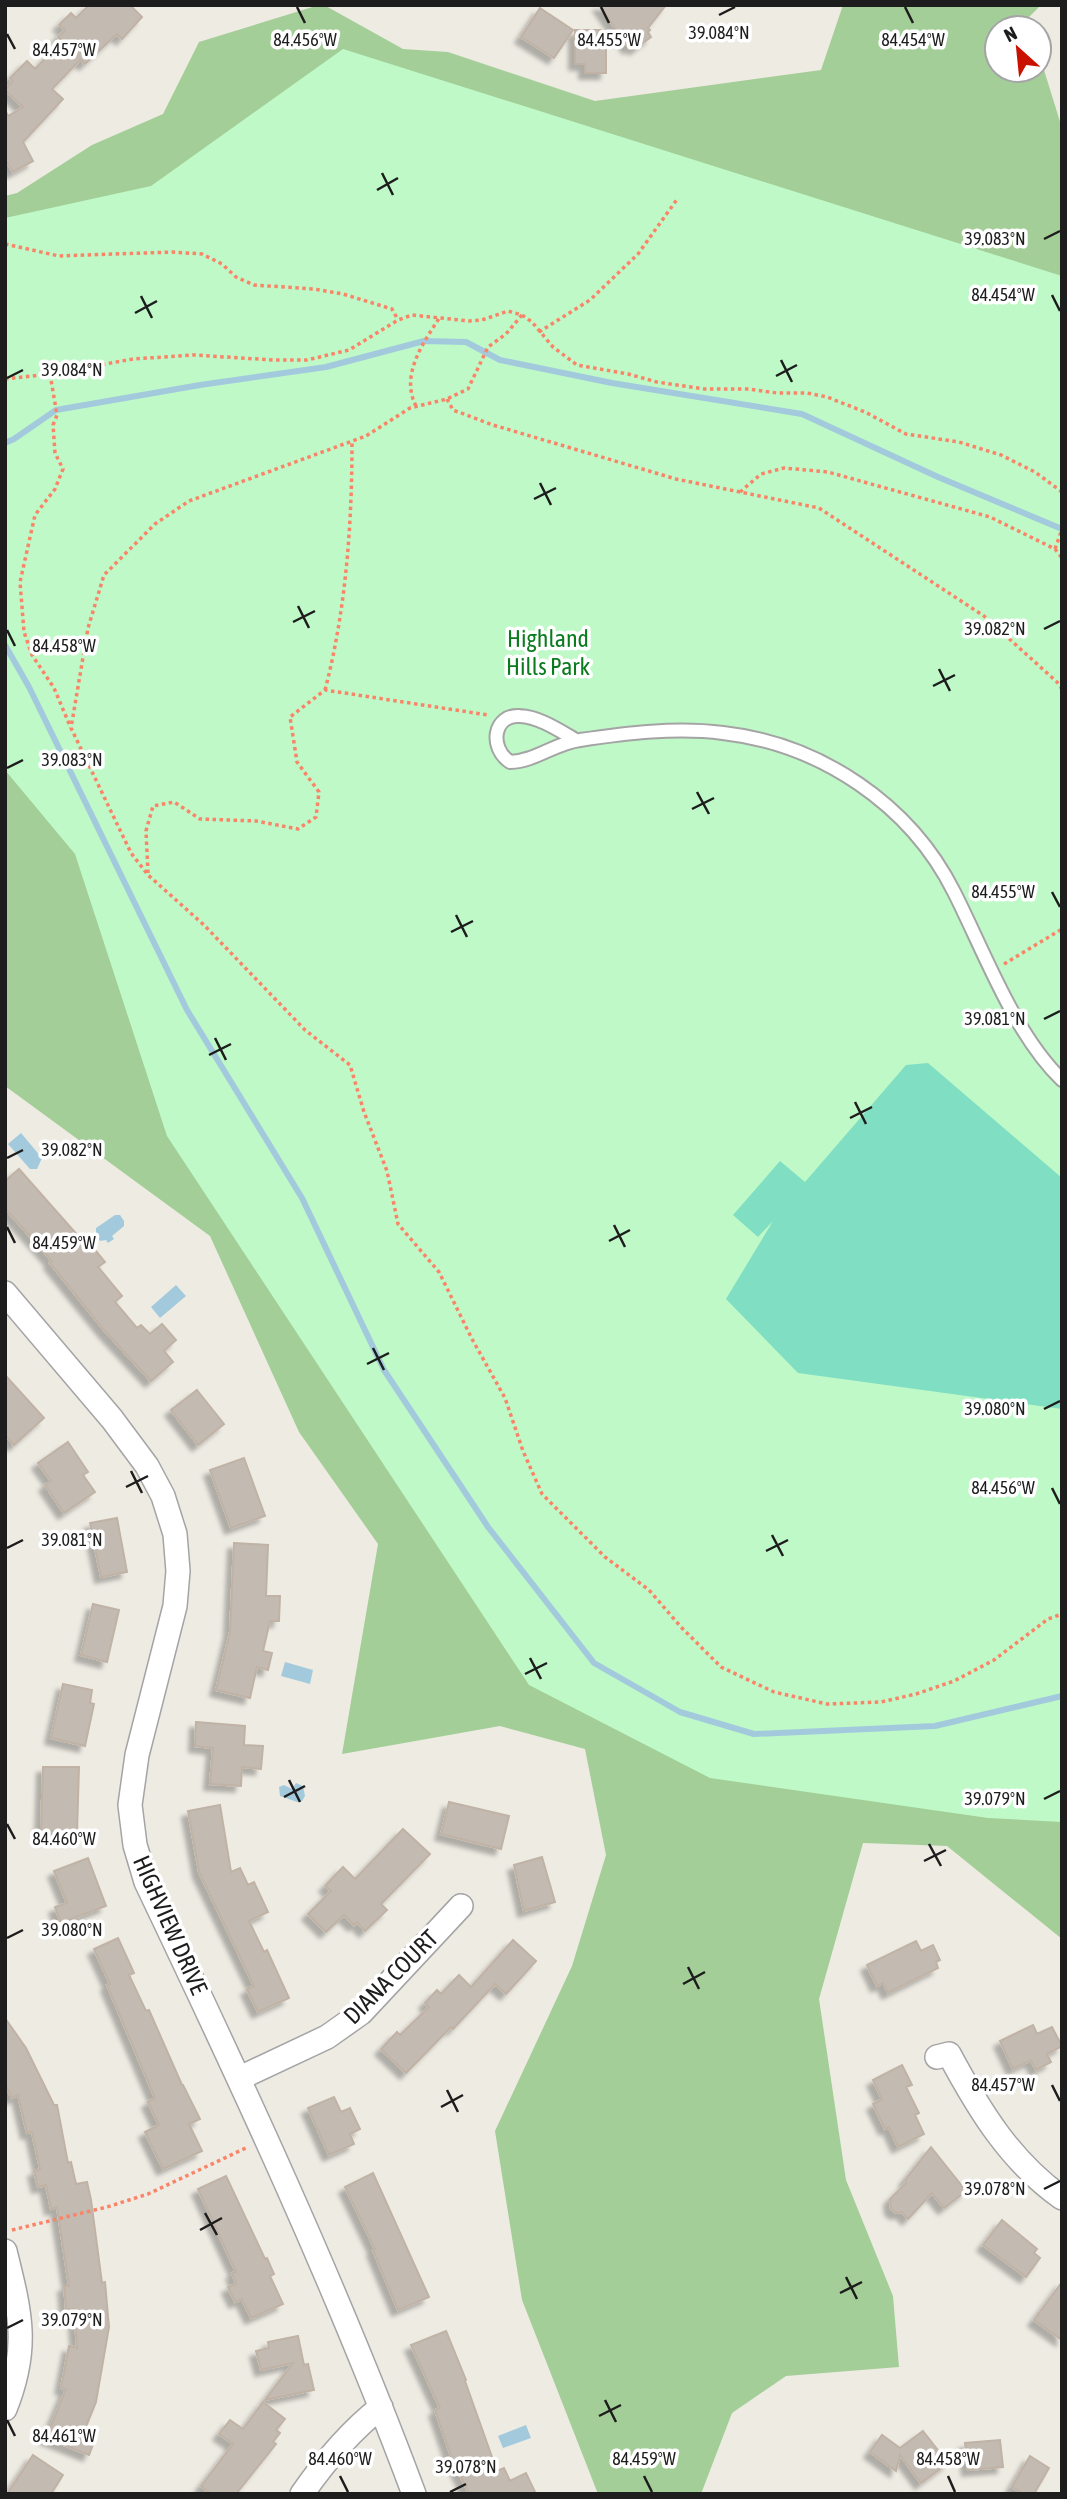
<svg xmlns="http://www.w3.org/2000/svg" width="1067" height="2499" viewBox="0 0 1067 2499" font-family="'Asap Condensed',sans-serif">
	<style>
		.forest { fill: #a3ce97 }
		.park { fill: #bff9c8 }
		.pitch { fill: #80dec2 }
		.water { fill: #a3cadc }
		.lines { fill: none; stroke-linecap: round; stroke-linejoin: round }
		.stream { stroke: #a3cadc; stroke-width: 6 }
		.building { fill: #c3bab2; stroke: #c0b3a5; stroke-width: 2; filter: url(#shadow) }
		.lane-casing { stroke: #a4a4a4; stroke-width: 16 }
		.street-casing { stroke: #a4a4a4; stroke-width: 26 }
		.path { stroke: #fa8468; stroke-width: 3.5; stroke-dasharray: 3.5 3.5; stroke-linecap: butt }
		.lane { stroke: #fff; stroke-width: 12 }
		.street { stroke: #fff; stroke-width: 23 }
		.ticks { fill: none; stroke: #1d1d1d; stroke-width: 2.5 }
		.labels { text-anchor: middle; stroke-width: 7; stroke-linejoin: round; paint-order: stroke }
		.park-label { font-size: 24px; fill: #0b7b1e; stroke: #fff }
		.street-label { font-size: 24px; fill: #1d1d1d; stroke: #fff }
		.ticks-label { font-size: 18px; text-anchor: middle; fill: #1d1d1d; stroke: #fff; stroke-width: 7; stroke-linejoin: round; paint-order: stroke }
	</style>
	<defs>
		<filter id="shadow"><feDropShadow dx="-6" dy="6" stdDeviation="2" flood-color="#0004"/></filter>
	</defs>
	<rect width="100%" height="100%" fill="#eeebe3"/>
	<path class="forest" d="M319,5H324L403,49L448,52L595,101L821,70L843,5H1041L1028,18L1031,28H997V70H1039V54L1062,128V1939L947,1846L863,1843L819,1999L846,2180L893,2296L899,2367L786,2376L732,2413L701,2494H598L522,2300L495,2131L572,1966L606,1855L585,1749L500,1726L342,1754L378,1544L299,1432L210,1236L5,1086V196L17,193L92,145L163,114L199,42Z"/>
	<path class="park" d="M343,49L1062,276V1822L988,1818L710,1778L529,1685L167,1136L75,854L5,770V218L151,186Z"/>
	<path class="pitch" d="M928,1063L1062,1178V1409L798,1373L726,1299L773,1221L758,1237L733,1215L780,1161L805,1182L906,1065Z"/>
	<path class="water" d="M21,1133L42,1158L37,1169H30L8,1144Z
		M115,1215H120L124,1221V1226L112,1236L114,1239L108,1243L106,1240L100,1241L96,1234V1228Z
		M176,1285L186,1296L160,1318L151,1307Z
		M285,1662L313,1670L310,1684L281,1676Z
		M296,1783L303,1786L305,1796L302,1801L297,1802L280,1796L279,1787L284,1785L292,1789Z
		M526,2425L531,2438L503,2448L498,2436Z"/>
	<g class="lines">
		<path class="stream" d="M5,443L14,439L56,410L200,385L326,367L424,341L466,342L500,360L612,383L802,414L938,477L1062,529
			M5,645L29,687L187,1010L302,1198L384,1370L488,1527L594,1663L680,1712L754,1734L935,1726L1062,1696"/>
	</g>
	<path class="building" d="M89,5H130L142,17L122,39L117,34L85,64L80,60L52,89L63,99L23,142L33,161L13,172L5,160V110L8,116L23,107L5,90L13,81L10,78L27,61L35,69L62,41L58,37L65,30L59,25L71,13L76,18Z
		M599,5H666L648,28L650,30L648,32L651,37L635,49L633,45L629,48Z
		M540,8L573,30L554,58L521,37Z
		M575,30H606V73H585V64H575Z
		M19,1169L80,1238L83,1235L105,1262L98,1267L122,1296L115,1302L137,1328L141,1325L150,1334L162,1324L176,1340L164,1351L173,1362L151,1381L104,1330L50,1263L52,1261L5,1208V1181Z
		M5,1375L44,1418L14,1445L5,1435Z
		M197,1390L224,1424L198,1445L171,1410Z
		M68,1442L88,1472L83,1475L95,1492L64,1513L45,1485L51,1481L38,1463Z
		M244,1458L265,1516L231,1528L210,1470Z
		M117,1518L127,1572L101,1577L90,1523Z
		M234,1543L268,1545L266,1596H280L279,1621H270L263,1651L272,1653L268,1670L257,1667L250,1698L216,1690L230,1632Z
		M93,1604L119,1610L107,1662L81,1655Z
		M63,1684L92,1690L90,1703L94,1704L85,1746L51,1738Z
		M196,1722L245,1726L244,1745L263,1746L261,1769L242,1767L241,1786L210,1784L213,1748L195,1746Z
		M43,1767H79L77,1832L41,1831Z
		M449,1802L509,1816L501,1849L441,1834Z
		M220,1805L231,1872L240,1868L248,1885L254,1882L268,1912L249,1921L264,1952L267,1950L289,1998L258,2012L247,1989L254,1986L199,1872L188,1811Z
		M403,1829L430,1854L381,1904L387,1910L365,1931L357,1922L354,1925L344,1915L326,1932L308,1914L331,1891L325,1886L343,1867L355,1879Z
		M542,1857L555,1902L524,1911L514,1865Z
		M88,1858L106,1906L61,1923L55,1907L67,1903L54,1871Z
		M118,1938L134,1973L129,1975L146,2011L149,2010L182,2085H183L200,2119L189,2124L202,2151L163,2169L145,2132L159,2125L148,2102L155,2098L107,1985L110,1984L94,1949Z
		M513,1940L536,1961L506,1994L495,1984L453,2029L451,2027L406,2073L381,2049L397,2032L400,2035L429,2007L425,2003L437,1990L441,1994L459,1975L471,1987Z
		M916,1941L921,1951L933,1945L940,1960L936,1962L938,1968L888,1993L883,1983L877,1986L867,1965Z
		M5,2018L26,2048L54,2105H57L68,2163L71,2162L76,2184L87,2182L91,2200L102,2283L105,2282L109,2327L96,2402L85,2429L97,2434L89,2455L46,2438L66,2389L61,2388L69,2346L77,2348L74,2309H66L64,2286H69L57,2207L51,2209L46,2185L38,2187L34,2171L40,2169L32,2132L27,2133L18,2095L12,2098L5,2084Z
		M1033,2025L1037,2034L1052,2027L1062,2046L1047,2054L1051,2062L1036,2070L1031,2060L1013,2069L1000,2041Z
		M902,2065L912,2085L906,2087L919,2113L915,2115L924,2134L898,2147L889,2127L885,2129L873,2104L882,2099L873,2080Z
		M334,2097L341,2112L350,2108L360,2129L350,2134L354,2144L329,2155L308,2108Z
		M931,2147L966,2191L944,2208L932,2193L908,2219L902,2212L896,2213L891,2209L890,2199L906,2183L905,2180Z
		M373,2173L429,2297L398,2310L373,2250L375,2249L345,2187Z
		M226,2176L265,2259L267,2258L274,2274L270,2276L283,2304L251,2318L242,2299L235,2302L228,2287L236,2284L232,2273L236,2272L198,2189Z
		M1002,2220L1037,2249L1034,2253L1040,2258L1026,2277L983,2245Z
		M1062,2282V2340L1034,2320Z
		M446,2331L466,2380L465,2381L497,2471L504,2468L510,2481L526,2473L536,2494H469L452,2459L435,2410L440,2408L411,2345Z
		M298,2336L304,2365L308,2364L314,2390L265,2400L293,2363L261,2370L256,2351L269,2348L268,2342Z
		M263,2402L285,2419L276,2430L280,2433L273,2442L276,2444L236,2494H211L201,2486L233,2444L219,2434L230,2420L243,2429Z
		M923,2431L948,2463L921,2483L900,2455L896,2471L870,2452L882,2435L900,2448Z
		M1000,2440L1003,2467L968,2470L965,2443Z
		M33,2455L63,2475L51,2494H7Z
		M1030,2456L1049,2468L1034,2494H1024L1012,2487Z"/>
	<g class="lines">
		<defs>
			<path id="lane" d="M576,740C560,731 540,717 520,716C494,714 488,747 510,762C536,761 555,743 580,740C627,733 676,727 723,733C820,744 910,804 954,892C984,951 1014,1034 1062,1080"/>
			<path id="street" d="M5,1293L112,1419L147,1466L163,1496L175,1534L178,1571L175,1606L137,1755L130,1805L135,1845L146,1882C242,2083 336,2285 414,2494
				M937,2057L949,2054C979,2110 1010,2161 1062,2198
				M240,2078L327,2037L361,2013L461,1906
				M5,2251C20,2312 30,2347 5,2409
				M302,2494C325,2461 349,2432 381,2407"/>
		</defs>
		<use href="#lane" class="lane-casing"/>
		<use href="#street" class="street-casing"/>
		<path class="path" d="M5,244L59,256L172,252L202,254L222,264L236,277L254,285L314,289L343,294L392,309L398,320
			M522,315L506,334L488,347L468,389L447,399L410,408L366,436L189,501L155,524L104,575L88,628L71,728L131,853L148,875L204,925L305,1030L350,1065L364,1112L387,1171L398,1224L439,1272L472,1339L505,1398L523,1451L542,1494L605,1557L649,1590L681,1627L721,1667L774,1692L827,1704L881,1702L916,1694L954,1681L994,1660L1048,1619L1062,1614
			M539,332L590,300L638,254L678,198
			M50,374L57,415L53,425L55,453L63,469L55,489L35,515L20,582L24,632L32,655L54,688L70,726
			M5,379L50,374L133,359L194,355L273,360H307L349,350L398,320L412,315L469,321L482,320L508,311L522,315L532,322L553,347L577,365L628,374L657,382L705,389H749L777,393H807L827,397L865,412L906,434L959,442L1001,455L1035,472L1062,492
			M447,399L453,410L493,425L676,479L819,508L984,616L1057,682L1062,689
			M416,406C400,375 423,343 440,317
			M740,492L761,474L784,468L828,472L990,517L1055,549L1062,558
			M1055,549L1062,529
			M325,690C346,610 352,524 352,442
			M148,873L146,831L153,806L174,802L200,819L256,821L298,829L316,817L319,792L297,762L290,717L325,690L488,715
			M1004,964L1062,929
			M12,2230L107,2207L148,2194L248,2147"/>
		<use href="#lane" class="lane"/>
		<use href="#street" class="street"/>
	</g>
	<path class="ticks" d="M297,7L305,23M601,7L609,23M905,7L913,23M719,15L735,7M7,34L15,49M382,173L393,195M377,190L398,178M1044,239L1060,231M1052,295L1060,311M141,296L152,318M135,313L157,301M781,360L792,382M776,376L797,365M7,378L23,370M540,483L551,505M534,499L556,488M298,606L309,628M293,622L315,611M1044,629L1060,621M7,630L15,646M939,669L950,691M933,686L955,675M7,768L23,760M697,792L709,814M692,809L714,798M1052,892L1060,907M456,915L467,937M451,932L473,921M1044,1019L1060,1011M215,1038L226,1060M209,1055L231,1044M855,1102L866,1124M850,1118L872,1107M7,1158L23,1150M614,1225L625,1247M7,1227L15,1243M609,1241L630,1230M373,1348L384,1370M367,1364L389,1353M1044,1409L1060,1401M131,1471L142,1493M126,1487L148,1476M1052,1488L1060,1504M772,1535L783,1556M7,1548L23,1540M766,1551L788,1540M530,1658L541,1679M525,1674L547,1663M289,1780L300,1802M284,1797L305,1786M1044,1799L1060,1791M7,1824L15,1839M929,1844L941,1866M924,1861L946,1850M7,1938L23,1930M688,1967L699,1989M683,1984L705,1972M1052,2085L1060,2101M447,2090L458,2112M441,2107L463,2095M1044,2189L1060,2181M205,2213L217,2235M200,2230L222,2218M846,2277L857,2299M840,2293L862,2282M7,2328L23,2320M605,2400L616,2422M599,2416L621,2405M7,2420L15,2436M340,2476L348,2492M644,2476L652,2492M948,2476L955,2492M450,2492L466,2484"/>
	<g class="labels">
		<g class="park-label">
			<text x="548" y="647">Highland<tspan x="548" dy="28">Hills Park</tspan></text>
		</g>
		<g class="street-label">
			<text transform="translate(170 1925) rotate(66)" y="8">HIGHVIEW DRIVE</text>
			<text transform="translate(391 1977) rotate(-45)" y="8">DIANA COURT</text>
		</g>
	</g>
	<g class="ticks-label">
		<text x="719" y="39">39.084°N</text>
		<text x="305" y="46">84.456°W</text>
		<text x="609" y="46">84.455°W</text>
		<text x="913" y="46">84.454°W</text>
		<text x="64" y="56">84.457°W</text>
		<text x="995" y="245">39.083°N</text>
		<text x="1003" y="301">84.454°W</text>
		<text x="72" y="376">39.084°N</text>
		<text x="995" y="635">39.082°N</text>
		<text x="64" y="652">84.458°W</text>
		<text x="72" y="766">39.083°N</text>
		<text x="1003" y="898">84.455°W</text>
		<text x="995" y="1025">39.081°N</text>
		<text x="72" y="1156">39.082°N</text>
		<text x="64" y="1249">84.459°W</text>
		<text x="995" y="1415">39.080°N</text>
		<text x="1003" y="1494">84.456°W</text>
		<text x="72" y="1546">39.081°N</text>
		<text x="995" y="1805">39.079°N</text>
		<text x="64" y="1845">84.460°W</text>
		<text x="72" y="1936">39.080°N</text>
		<text x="1003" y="2091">84.457°W</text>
		<text x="995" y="2195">39.078°N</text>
		<text x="72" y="2326">39.079°N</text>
		<text x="64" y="2442">84.461°W</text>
		<text x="340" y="2465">84.460°W</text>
		<text x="644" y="2465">84.459°W</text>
		<text x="948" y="2465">84.458°W</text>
		<text x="466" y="2473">39.078°N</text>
	</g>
	<rect width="1067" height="2499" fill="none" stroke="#1d1d1d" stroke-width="14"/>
	<g transform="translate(1018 49) rotate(333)"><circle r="33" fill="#ffffff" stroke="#a5a5a5" stroke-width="2"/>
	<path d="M0-5L12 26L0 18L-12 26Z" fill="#ca1100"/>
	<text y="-10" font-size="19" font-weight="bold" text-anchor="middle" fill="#1d1d1d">N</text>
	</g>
</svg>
